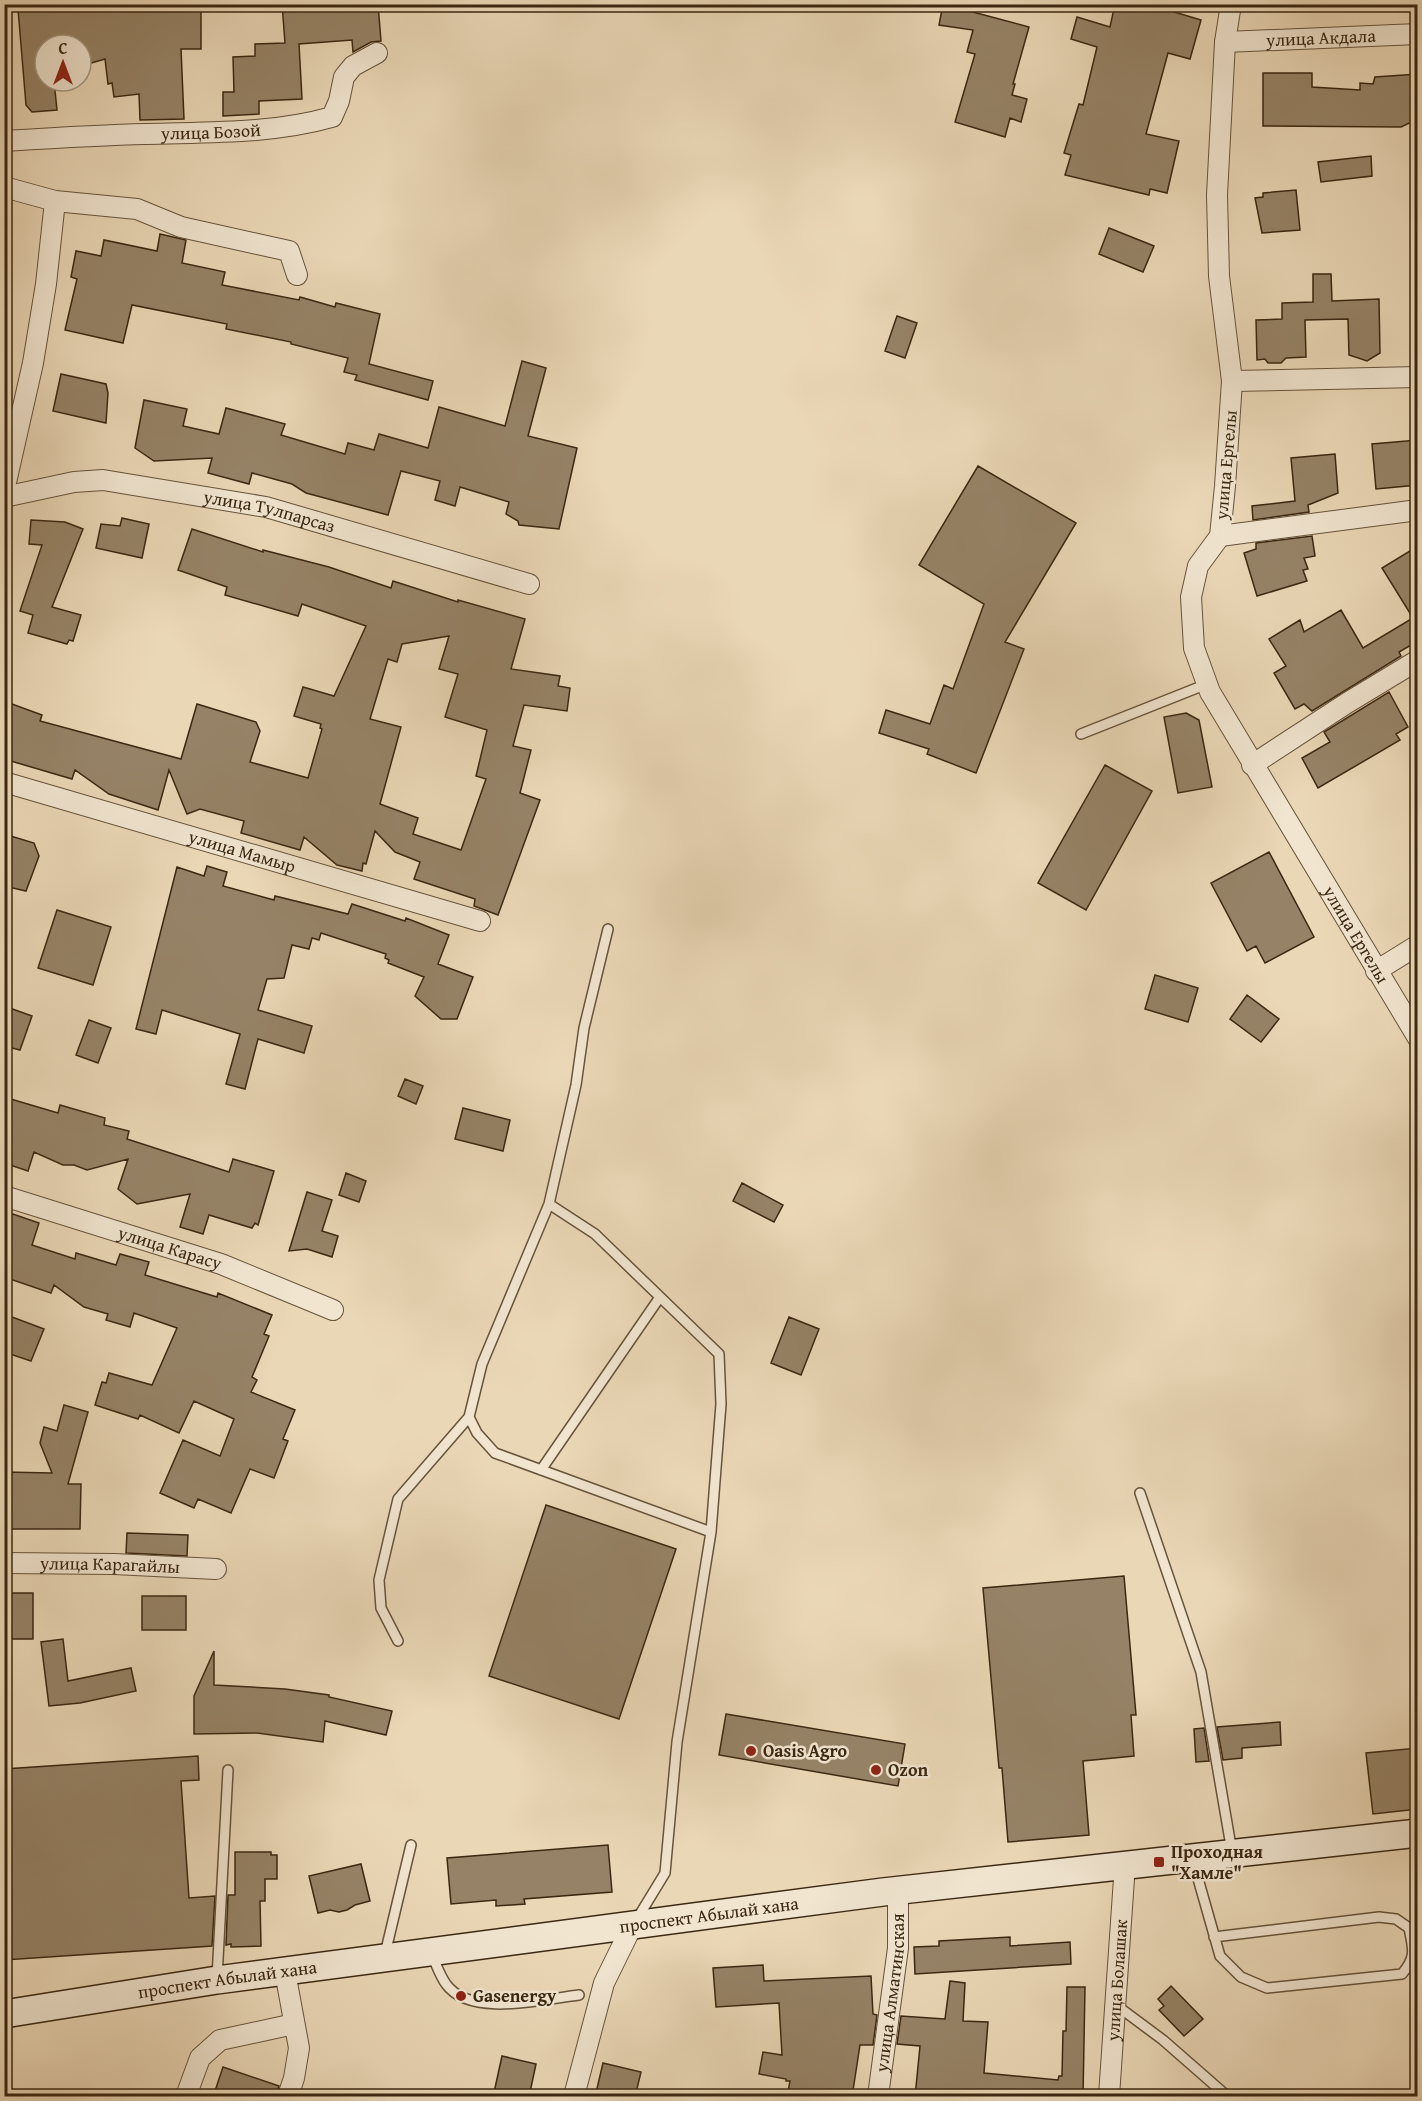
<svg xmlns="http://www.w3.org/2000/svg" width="1422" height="2101" viewBox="0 0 1422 2101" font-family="'Gentium Book Plus',serif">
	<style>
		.building { fill: #968367; stroke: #3b2812; stroke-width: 1.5; fill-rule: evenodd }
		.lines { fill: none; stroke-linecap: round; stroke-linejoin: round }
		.service-casing { stroke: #67543b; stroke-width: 12 }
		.minor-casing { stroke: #67543b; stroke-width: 22 }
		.secondary-casing { stroke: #3b2812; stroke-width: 30 }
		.service { stroke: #f1e5d0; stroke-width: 9 }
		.minor { stroke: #f1e5d0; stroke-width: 20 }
		.secondary { stroke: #f1e5d0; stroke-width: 27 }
		.poi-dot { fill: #8f2418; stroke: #f1e5d0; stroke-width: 2 }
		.labels { text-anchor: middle; stroke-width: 5; stroke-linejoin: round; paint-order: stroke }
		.street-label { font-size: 18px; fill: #3b2812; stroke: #f1e5d0 }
		.poi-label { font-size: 18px; font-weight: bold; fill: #3b2812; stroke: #f1e5d0; text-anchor: start }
	</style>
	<rect width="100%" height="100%" fill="#ead7b6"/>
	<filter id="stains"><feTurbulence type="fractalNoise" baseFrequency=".00333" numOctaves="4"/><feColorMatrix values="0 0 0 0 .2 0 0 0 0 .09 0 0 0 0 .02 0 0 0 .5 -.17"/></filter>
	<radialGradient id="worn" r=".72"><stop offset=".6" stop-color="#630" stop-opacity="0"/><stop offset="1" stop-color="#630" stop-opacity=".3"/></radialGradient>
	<path class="building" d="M87,4H201V49H181L184,119L140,120L139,94L114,97L112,83L108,84L105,59L81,66V45H45V81H54L57,110L32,112L26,105L18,9L48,7V11H87Z
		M282,4H378L381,41L371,42L353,52L352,40L299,44L302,99L259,101V114L223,116V92H234L233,57L255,56V44L285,43Z
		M943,4L1029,27L1013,84H1015L1012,95L1027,99L1021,122L1010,118L1005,137L955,122L975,54L967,52L973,30L939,25Z
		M1115,4H1162L1161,8L1201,20L1190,59L1168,53L1146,134L1179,141L1167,193L1150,189L1149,195L1065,175L1071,155L1064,153L1079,104L1083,105L1097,47L1071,39L1077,17L1110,27Z
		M1263,73H1312V87L1360,90V83L1373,84L1375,77L1418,74V119L1401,127L1263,126Z
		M1371,156L1372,176L1321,182L1318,162Z
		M1296,190L1300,230L1262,233L1255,198L1263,197V193Z
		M1109,228L1154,246L1143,272L1099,254Z
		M160,234L186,240L182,263L225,272L222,285L299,300L300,297L335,307L336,303L380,314L369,364L433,381L428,400L355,380L357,375L344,372L348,358L291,344V342L226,329L227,324L132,305L123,343L65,330L77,279L71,277L76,251L101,256L104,240L157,251Z
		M1313,274H1331L1332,301L1379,299L1380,353L1367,361L1349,355L1348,319L1305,320L1306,357L1286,358L1281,363H1268L1265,359L1257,360L1256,320L1282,319V303L1313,302Z
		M897,316L917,323L905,358L885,351Z
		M522,361L546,368L528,436L577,448L559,529L519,525L518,521L506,514L509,502L460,487L455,506L435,500L440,481L401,471L388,515L306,493L292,484L252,473L249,484L208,473L212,458L154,461L135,448L144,400L187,409L183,426L219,434L226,408L285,424L281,435L345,454L348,443L374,450L379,434L428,448L439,407L505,426Z
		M61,374L106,384L108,393L106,423L53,411Z
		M1418,440V485L1376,489L1372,444Z
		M1335,454L1338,493L1308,505L1309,512L1253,520L1252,506L1295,501L1291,458Z
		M978,466L1076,523L1005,642L1024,649L976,773L927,754L929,749L879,733L886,710L930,724L944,685L953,689L984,604L919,565Z
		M122,518L149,524L142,558L96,548L101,524L120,526Z
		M31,520L65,522L83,529L52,607L81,615L73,641L69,640L67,644L28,633L33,615L20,611L42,545L29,544Z
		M192,529L263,552V550L329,567L391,588L393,581L458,602V600L525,619L511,669L560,676L558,686L570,688L567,711L524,705L513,746L531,750L520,793L540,800L498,915L474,906L475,899L414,879L420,862L395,852L375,831L366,864L363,863L362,871L337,865L304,837L300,850L241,833L244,821L200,809L187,814L169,770L158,810L109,794L75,770L72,779L4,759V701L42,715L40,721L181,759L197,704L256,722L260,731L250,762L308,778L322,729L320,728L321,724L294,716L303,687L334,696L366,626L302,604L298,616L225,595L227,587L178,570ZM449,636L439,669L458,674L445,717L487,730L476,776L486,779L461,850L413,834L418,818L380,804L401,727L370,719L388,659L397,662L402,644Z
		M1312,536L1315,556L1304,558L1308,569L1303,570L1307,581L1257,596L1244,553L1256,549V543Z
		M1418,546V641L1399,652L1401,656L1312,711L1304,704L1295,709L1274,673L1286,666L1269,639L1300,620L1304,632L1341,610L1363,648L1413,618L1382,568Z
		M1389,692L1408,727L1396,734L1400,740L1318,788L1302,758L1330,742L1324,732Z
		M1186,713L1199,720L1212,787L1178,793L1164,717Z
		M1105,765L1152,791L1086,910L1038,883Z
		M4,834L34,843L39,856L26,891L4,886Z
		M1269,852L1314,937L1265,963L1256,946L1247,951L1211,883Z
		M207,866L227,872L223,886L274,900L275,896L348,914L352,904L405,921L406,918L449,935L438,964L473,977L457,1019H441L415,996L424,977L388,963L389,960L385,958L386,954L321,933L319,940L312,938L309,949L292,945L284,978L267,979L258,1010L312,1026L304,1053L258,1039L245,1089L226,1084L240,1034L162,1010L156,1034L136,1029L177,867L204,876Z
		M57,910L111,927L93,985L38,968Z
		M1155,975L1198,988L1188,1022L1145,1009Z
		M1247,995L1279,1019L1261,1042L1230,1019Z
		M4,1006L32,1016L20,1050L4,1046Z
		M89,1020L111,1028L98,1063L76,1055Z
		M405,1079L423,1086L416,1104L398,1096Z
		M4,1097L58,1113L60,1105L105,1118L104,1125L129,1131L127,1139L229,1172L233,1159L274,1171L258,1225L255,1223L252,1228L209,1215L203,1234L180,1227L190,1194L137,1204L118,1189L128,1159L87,1170L74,1165H63L34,1152L28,1171L4,1163Z
		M463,1108L510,1120L503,1151L455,1139Z
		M346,1173L366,1181L359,1202L339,1195Z
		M742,1183L783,1205L774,1222L733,1201Z
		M307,1192L332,1200L322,1231L338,1236L332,1257L307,1249L289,1251Z
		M4,1211L39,1223L32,1245L75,1259L76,1253L116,1265L120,1254L149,1262L145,1275L217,1297L218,1293L272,1315L264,1334L269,1336L252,1377L257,1380L251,1392L295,1410L283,1439L288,1441L274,1478L250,1469L231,1513L198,1499L194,1508L160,1493L183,1440L220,1456L234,1419L194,1401L179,1433L140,1415L138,1419L95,1405L102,1382L106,1383L109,1373L152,1385L177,1328L134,1313L130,1327L106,1320L108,1314L84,1307L54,1285L51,1293L4,1277Z
		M4,1314L44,1329L31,1361L4,1352Z
		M789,1317L819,1329L801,1375L771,1363Z
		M64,1405L88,1412L68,1484H81L80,1529H4V1472L52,1473L40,1443L44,1427L57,1431Z
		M546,1505L676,1549L619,1719L489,1676Z
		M127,1533L188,1535L187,1556L126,1553Z
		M1124,1576L1136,1715H1131L1134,1756L1083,1761L1089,1835L1008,1842L1002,1768H999L983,1588Z
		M4,1593H33V1639H4Z
		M142,1596H186V1630H142Z
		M63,1639L68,1681L131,1668L136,1691L80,1703L49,1706L41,1642Z
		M214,1651V1685L285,1689L329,1695V1697L392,1711L386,1735L325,1721L323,1742L257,1733L194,1734V1696Z
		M726,1714L905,1744L898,1786L719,1755Z
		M1280,1722L1281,1745L1242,1748V1758L1223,1760L1217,1727Z
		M1204,1728L1209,1761L1196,1762L1194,1729Z
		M1418,1748V1809L1373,1814L1366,1753Z
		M198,1756L199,1780L181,1781L189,1898L215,1896L212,1946L4,1960V1769Z
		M608,1845L612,1892L524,1899L525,1904L496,1906V1900L451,1904L447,1858Z
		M235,1852H271V1855H277V1879H265V1901H260L261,1946L231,1947V1944L226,1945L228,1895H235Z
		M361,1864L370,1901L355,1905L347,1910L339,1912L330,1910L318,1913L309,1876Z
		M1010,1937V1946L1070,1942L1071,1964L915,1974L914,1947L939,1946V1941Z
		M763,1965L764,1981L871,1976L873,2014L877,2015L873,2045H860L852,2097H787L790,2081H786V2079L759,2074L763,2052L782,2055L779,2003L716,2007L713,1968Z
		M950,1981L965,1983L963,2021L988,2022L984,2073L1058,2080L1059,2076H1062L1063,2031H1066L1067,1987H1085L1083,2097H915L920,2046L897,2044L901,2016L945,2019Z
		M1171,1986L1203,2019L1184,2036L1159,2010L1164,2006L1158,1999Z
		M502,2056L536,2064L529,2097H493Z
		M603,2063L641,2072L635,2097H595Z
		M223,2067L279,2086L276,2097H213Z"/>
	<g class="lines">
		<defs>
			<path id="service" d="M1081,734L1207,684
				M608,929L584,1028L576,1085L549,1204L595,1234L719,1354L721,1404L711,1532L677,1742L665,1873L637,1919
				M549,1204L482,1364L469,1417L477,1433L495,1453L711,1532
				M541,1470L660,1297
				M1140,1493L1201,1672L1232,1852
				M398,1641L381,1608L379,1580L398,1499L469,1417
				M1193,1861L1220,1956L1241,1977L1267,1988L1402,1974C1417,1956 1413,1949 1409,1928L1396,1919L1379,1917L1214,1937
				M385,1954L411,1845
				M432,1955C436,1964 440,1976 446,1984C470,2018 544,1999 579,1995
				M217,1978L228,1770
				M1116,2005L1163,2040L1227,2096"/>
			<g id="minor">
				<path id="s1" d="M1231,4L1225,42L1217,195L1219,276L1232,381L1225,486L1220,536L1198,566L1191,597L1194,648L1210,692L1418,1038"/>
				<path id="s2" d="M1225,42L1418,34"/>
				<path id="s3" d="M4,141C52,138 99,135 146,134C208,132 272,134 332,117L339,101L344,77L353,66L377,53"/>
				<path d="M4,187L55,201L137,209L181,227L289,251L297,275"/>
				<path d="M1232,381L1418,377"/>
				<path d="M4,491L33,363L46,284L55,201"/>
				<path id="s4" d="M4,497L74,482L103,480L266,507L529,584"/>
				<path d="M1220,536L1418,510"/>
				<path d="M1252,765L1347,703L1418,660"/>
				<path id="s5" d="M4,782L480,921"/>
				<path d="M1376,971L1418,945"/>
				<path id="s6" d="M4,1196L221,1264L333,1310"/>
				<path id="s7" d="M4,1563L114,1564L216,1569"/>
				<path d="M285,1972L299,2048L294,2078L288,2096"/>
				<path d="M186,2096L200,2058L220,2040L294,2024"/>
				<path d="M574,2096L604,1983L632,1926"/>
				<path id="s8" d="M878,2096L898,1948V1890"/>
				<path id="s9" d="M1109,2096L1125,1864"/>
			</g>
			<g id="secondary">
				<path id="s10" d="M4,2014L217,1980L883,1892L1418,1833"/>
			</g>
		</defs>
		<use href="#service" class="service-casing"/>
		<use href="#minor" class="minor-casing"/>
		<use href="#secondary" class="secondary-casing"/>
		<use href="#service" class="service"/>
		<use href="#minor" class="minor"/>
		<use href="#secondary" class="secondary"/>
	</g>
	<g class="poi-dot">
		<circle cx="751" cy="1751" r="6"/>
		<circle cx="876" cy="1770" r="6"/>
		<rect x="1153" y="1856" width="12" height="12" rx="3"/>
		<circle cx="461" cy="1996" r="6"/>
	</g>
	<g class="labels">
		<g class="street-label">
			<text dy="6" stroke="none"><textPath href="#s2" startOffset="96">улица Акдала</textPath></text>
			<text dy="6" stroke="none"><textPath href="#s3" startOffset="207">улица Бозой</textPath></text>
			<text transform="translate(1226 465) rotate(-85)" y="6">улица Ергелы</text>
			<text dy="6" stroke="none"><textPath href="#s4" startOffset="270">улица Тулпарсаз</textPath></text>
			<text dy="6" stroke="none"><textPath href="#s5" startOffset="248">улица Мамыр</textPath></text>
			<text dy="6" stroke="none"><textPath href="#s1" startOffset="984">улица Ергелы</textPath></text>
			<text dy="6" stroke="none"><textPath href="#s6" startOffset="174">улица Карасу</textPath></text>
			<text dy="6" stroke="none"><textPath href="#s7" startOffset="106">улица Карагайлы</textPath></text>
			<text dy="6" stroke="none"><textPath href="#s10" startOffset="712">проспект Абылай хана</textPath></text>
			<text dy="6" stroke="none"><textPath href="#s10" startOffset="226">проспект Абылай хана</textPath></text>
			<text dy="6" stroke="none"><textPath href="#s9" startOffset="116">улица Болашак</textPath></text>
			<text dy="6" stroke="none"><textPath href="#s8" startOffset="104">улица Алматинская</textPath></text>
		</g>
		<g class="poi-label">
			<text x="763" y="1757">Oasis Agro</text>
			<text x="888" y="1776">Ozon</text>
			<text x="1171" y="1858">Проходная<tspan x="1171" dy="21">"Хамле"</tspan></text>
			<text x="473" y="2002">Gasenergy</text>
		</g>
	</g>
	<rect width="1422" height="2101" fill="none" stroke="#ead7b6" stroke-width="24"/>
	<rect x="6" y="6" width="1410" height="2089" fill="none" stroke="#3b2812" stroke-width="3"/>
	<rect x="12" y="12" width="1398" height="2077" fill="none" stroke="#3b2812" stroke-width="1.5"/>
	<g transform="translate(63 63)"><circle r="28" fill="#f1e5d0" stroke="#a89984" stroke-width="1.5"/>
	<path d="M0-4.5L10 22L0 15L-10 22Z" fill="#8f2418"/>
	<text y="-9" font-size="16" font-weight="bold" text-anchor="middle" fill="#3b2812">С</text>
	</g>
	<rect width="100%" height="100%" filter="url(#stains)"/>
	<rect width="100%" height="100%" fill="url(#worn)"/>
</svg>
